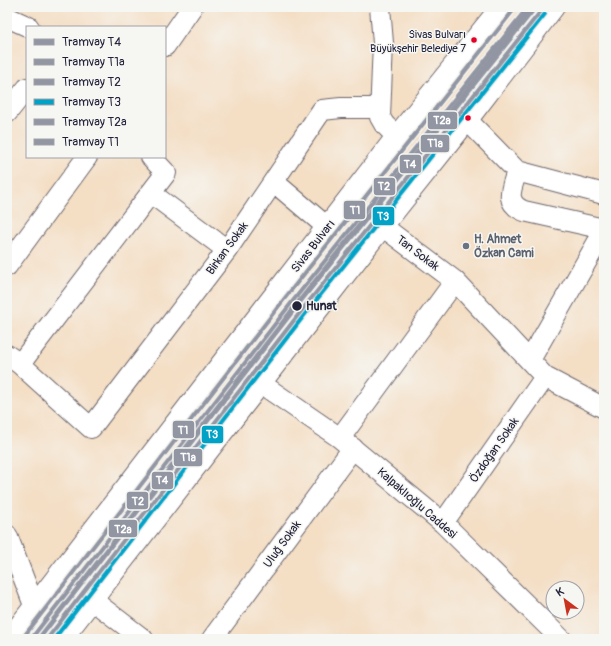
<svg xmlns="http://www.w3.org/2000/svg" width="611" height="646" viewBox="0 0 611 646" font-family="Pangolin,sans-serif">
	<style>
		.lines { fill: none; stroke-linecap: round; stroke-linejoin: round }
		.minor-casing { stroke: #6c646b; stroke-width: 22 }
		.highway-casing { stroke: #6c646b; stroke-width: 24 }
		.minor { stroke: #fff; stroke-width: 20 }
		.highway { stroke: #fff; stroke-width: 22 }
		.tram-1-casing { stroke: #f6f6f2; stroke-width: 7 }
		.tram-2-casing { stroke: #f6f6f2; stroke-width: 7 }
		.tram-3-casing { stroke: #f6f6f2; stroke-width: 7 }
		.tram-4-casing { stroke: #f6f6f2; stroke-width: 7 }
		.tram-5-casing { stroke: #f6f6f2; stroke-width: 7 }
		.tram-6-casing { stroke: #f6f6f2; stroke-width: 7 }
		.tram-1 { stroke: #9296a3; stroke-width: 4 }
		.tram-2 { stroke: #9296a3; stroke-width: 4 }
		.tram-3 { stroke: #9296a3; stroke-width: 4 }
		.tram-4 { stroke: #02a2c7; stroke-width: 4 }
		.tram-5 { stroke: #9296a3; stroke-width: 4 }
		.tram-6 { stroke: #9296a3; stroke-width: 4 }
		.bus-dot { fill: #e4002b; stroke: #f6f6f2; stroke-width: 1.5 }
		.worship-dot { fill: #6b7280; stroke: #f6f6f2; stroke-width: 1.5 }
		.stop-dot { fill: #22223b; stroke: #f6f6f2; stroke-width: 1.5 }
		.labels { text-anchor: middle; stroke-width: 3; stroke-linejoin: round; paint-order: stroke }
		.bus-label { font-size: 11px; fill: #22223b; stroke: #f6f6f2; text-anchor: end }
		.worship-label { font-size: 12px; font-weight: bold; fill: #5b616d; stroke: #f6f6f2; text-anchor: start }
		.street-label { font-size: 12px; fill: #22223b; stroke: #f6f6f2 }
		.stop-label { font-size: 12px; font-weight: bold; fill: #22223b; stroke: #f6f6f2; text-anchor: start }
		.line-badge { stroke: #f6f6f2; stroke-width: 1.5 }
		.badge-label { font-size: 11px; text-anchor: middle; font-weight: bold; fill: #fff }
	</style>
	<rect width="100%" height="100%" fill="#f6f6f2"/>
	<filter id="ink" filterUnits="userSpaceOnUse"><feTurbulence type="fractalNoise" baseFrequency=".025" numOctaves="2"/><feDisplacementMap in="SourceGraphic" scale="8" xChannelSelector="R" yChannelSelector="G"/><feConvolveMatrix kernelMatrix="1 2 1 2 8 2 1 2 1" color-interpolation-filters="sRGB"/></filter>
	<filter id="wash" filterUnits="userSpaceOnUse"><feTurbulence type="fractalNoise" baseFrequency=".012" numOctaves="4" result="noise"/><feDisplacementMap in="SourceGraphic" scale="16" xChannelSelector="R" yChannelSelector="G"/><feGaussianBlur stdDeviation="0.9" result="paint"/><feColorMatrix in="noise" values="0 0 0 0 0 0 0 0 0 0 0 0 0 0 0 0 0 1.4 0 .05"/><feComposite in="paint" operator="in"/></filter>
	<g filter="url(#wash)">
		<rect width="100%" height="100%" fill="#f4dec4"/>
	</g>
	<g filter="url(#ink)">
		<g class="lines">
			<defs>
				<path id="minor" d="M380,7L383,43L380,117L384,124L397,137
					M7,17L29,27
					M165,46L192,7
					M7,113L27,88
					M467,120L517,171L604,194
					M517,171C512,188 503,202 524,211L604,229
					M274,182L327,227
					M152,194L227,250
					M382,226L455,281L545,377L604,408
					M7,266L87,157
					M7,355L20,364L91,428L227,250L322,110L341,108H379
					M530,360L604,231
					M20,364L166,173L151,157
					M260,383L340,438L443,523L561,639
					M340,438L455,281
					M443,523L545,377
					M7,535L35,608
					M92,600L143,639
					M212,639L353,448"/>
				<path id="highway" d="M10,639L397,137L502,7
					M61,639L382,226L468,118L553,7"/>
			</defs>
			<use href="#minor" class="minor-casing"/>
			<use href="#highway" class="highway-casing"/>
			<use href="#minor" class="minor"/>
			<use href="#highway" class="highway"/>
			<defs>
				<path id="tram-1" d="M39,639L297,306L536,7"/>
				<path id="tram-2" d="M47,639L302,310L541,11"/>
				<path id="tram-3" d="M34,635L292,302L528,7"/>
				<path id="tram-4" d="M54,639L306,313L545,14"/>
				<path id="tram-5" d="M38,639L295,306L529,11"/>
				<path id="tram-6" d="M25,635L285,298L516,7"/>
			</defs>
			<use href="#tram-1" class="tram-1-casing"/>
			<use href="#tram-2" class="tram-2-casing"/>
			<use href="#tram-3" class="tram-3-casing"/>
			<use href="#tram-4" class="tram-4-casing"/>
			<use href="#tram-5" class="tram-5-casing"/>
			<use href="#tram-6" class="tram-6-casing"/>
			<use href="#tram-1" class="tram-1"/>
			<use href="#tram-2" class="tram-2"/>
			<use href="#tram-3" class="tram-3"/>
			<use href="#tram-4" class="tram-4"/>
			<use href="#tram-5" class="tram-5"/>
			<use href="#tram-6" class="tram-6"/>
		</g>
	</g>
	<g class="bus-dot">
		<circle cx="474" cy="40" r="3.5"/>
		<circle cx="468" cy="118" r="3.5"/>
	</g>
	<circle class="worship-dot" cx="466" cy="246" r="4"/>
	<circle class="stop-dot" cx="297" cy="306" r="5.5"/>
	<g class="labels">
		<g class="bus-label">
			<text x="466" y="38">Sivas Bulvarı<tspan x="466" dy="14">Büyükşehir Belediye 7</tspan></text>
		</g>
		<g class="worship-label">
			<text x="474" y="243">H. Ahmet<tspan x="474" dy="14">Özkan Cami</tspan></text>
		</g>
		<g class="street-label">
			<text transform="translate(313 246) rotate(-52)" y="4">Sivas Bulvarı</text>
			<text transform="translate(227 248) rotate(-54)" y="4">Birkan Sokak</text>
			<text transform="translate(418 253) rotate(37)" y="4">Tan Sokak</text>
			<text transform="translate(494 450) rotate(-55)" y="4">Özdoğan Sokak</text>
			<text transform="translate(417 503) rotate(41)" y="4">Kalpaklıoğlu Caddesi</text>
			<text transform="translate(282 544) rotate(-54)" y="4">Uluğ Sokak</text>
		</g>
		<g class="stop-label">
			<text x="306" y="310">Hunat</text>
		</g>
	</g>
	<g class="line-badge">
		<rect x="427" y="111" width="31" height="19" rx="4" fill="#9296a3"/>
		<rect x="420" y="134" width="30" height="19" rx="4" fill="#9296a3"/>
		<rect x="399" y="154" width="23" height="20" rx="4" fill="#9296a3"/>
		<rect x="373" y="177" width="23" height="19" rx="4" fill="#9296a3"/>
		<rect x="343" y="200" width="23" height="20" rx="4" fill="#9296a3"/>
		<rect x="372" y="206" width="23" height="20" rx="4" fill="#02a2c7"/>
		<rect x="172" y="420" width="23" height="19" rx="4" fill="#9296a3"/>
		<rect x="201" y="425" width="23" height="19" rx="4" fill="#02a2c7"/>
		<rect x="173" y="448" width="30" height="19" rx="4" fill="#9296a3"/>
		<rect x="151" y="471" width="23" height="19" rx="4" fill="#9296a3"/>
		<rect x="126" y="491" width="23" height="19" rx="4" fill="#9296a3"/>
		<rect x="108" y="519" width="30" height="19" rx="4" fill="#9296a3"/>
	</g>
	<g class="badge-label">
		<text x="442" y="124">T2a</text>
		<text x="435" y="147">T1a</text>
		<text x="410" y="168">T4</text>
		<text x="384" y="190">T2</text>
		<text x="355" y="214">T1</text>
		<text x="383" y="220">T3</text>
		<text x="183" y="434">T1</text>
		<text x="212" y="438">T3</text>
		<text x="188" y="461">T1a</text>
		<text x="162" y="484">T4</text>
		<text x="138" y="505">T2</text>
		<text x="123" y="533">T2a</text>
	</g>
	<rect width="611" height="646" fill="none" stroke="#f6f6f2" stroke-width="24"/>
	<rect x="26" y="26" width="140" height="132" fill="#f6f6f2" stroke="#a1a1a9"/>
	<rect x="34" y="39" width="20" height="6" fill="#9296a3" stroke="#a1a1a9"/>
	<text x="62" y="46" font-size="12" fill="#22223b">Tramvay T4</text>
	<rect x="34" y="59" width="20" height="6" fill="#9296a3" stroke="#a1a1a9"/>
	<text x="62" y="66" font-size="12" fill="#22223b">Tramvay T1a</text>
	<rect x="34" y="79" width="20" height="6" fill="#9296a3" stroke="#a1a1a9"/>
	<text x="62" y="86" font-size="12" fill="#22223b">Tramvay T2</text>
	<rect x="34" y="99" width="20" height="6" fill="#02a2c7" stroke="#a1a1a9"/>
	<text x="62" y="106" font-size="12" fill="#22223b">Tramvay T3</text>
	<rect x="34" y="119" width="20" height="6" fill="#9296a3" stroke="#a1a1a9"/>
	<text x="62" y="126" font-size="12" fill="#22223b">Tramvay T2a</text>
	<rect x="34" y="139" width="20" height="6" fill="#9296a3" stroke="#a1a1a9"/>
	<text x="62" y="146" font-size="12" fill="#22223b">Tramvay T1</text>
	<g transform="translate(565 600) rotate(328)"><circle r="19" fill="#f6f6f2" stroke="#a1a1a9"/>
	<path d="M0-3L7 15L0 10L-7 15Z" fill="#c8321e"/>
	<text y="-6" font-size="11" font-weight="bold" text-anchor="middle" fill="#22223b">K</text>
	</g>
</svg>
